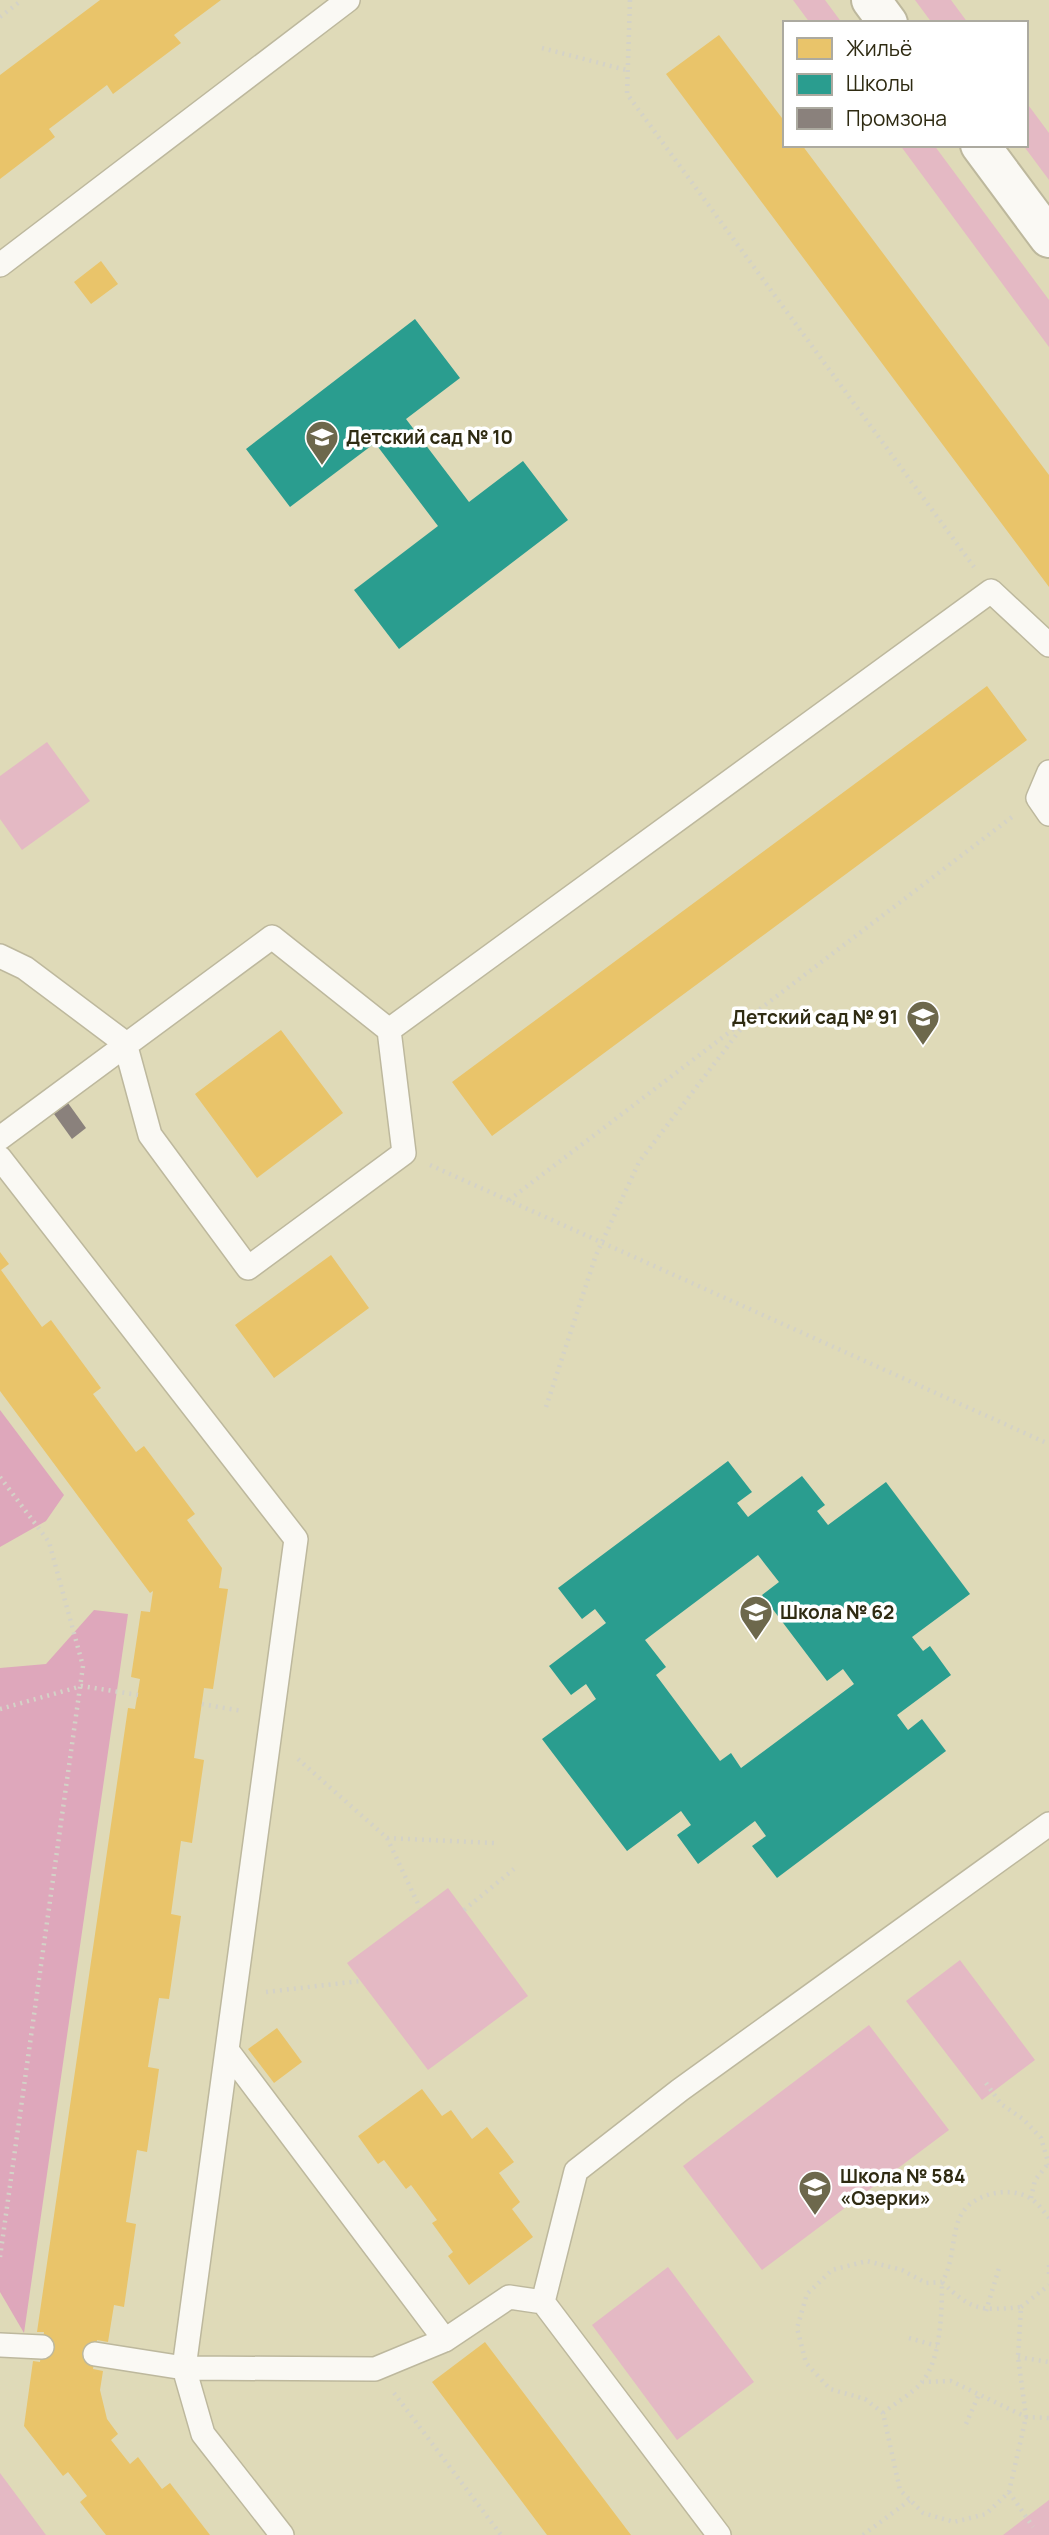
<svg xmlns="http://www.w3.org/2000/svg" width="1049" height="2535" viewBox="0 0 1049 2535" font-family="Manrope,sans-serif">
	<style>
		.green { fill: #e4b9c4 }
		.forest { fill: #dea7bb }
		.homes { fill: #e9c46a }
		.schools { fill: #2a9d8f; fill-rule: evenodd }
		.industry { fill: #8a817c }
		.lines { fill: none; stroke-linecap: round; stroke-linejoin: round }
		.service-casing { stroke: #bdb89d; stroke-width: 26 }
		.minor-casing { stroke: #bdb89d; stroke-width: 42 }
		.path { stroke: #d4d2c7; stroke-width: 4.5; stroke-dasharray: 2 5; stroke-linecap: butt }
		.service { stroke: #faf9f4; stroke-width: 23 }
		.minor { stroke: #faf9f4; stroke-width: 38 }
		.labels { text-anchor: middle; stroke-width: 7; stroke-linejoin: round; paint-order: stroke }
		.poi-label { font-size: 19px; font-weight: bold; fill: #2f2b12; stroke: #fff; text-anchor: start }
	</style>
	<rect width="100%" height="100%" fill="#dfdab8"/>
	<path class="green" d="M793,0H825L842,23H810Z
		M915,0H951L968,23H932Z
		M1026,102L1049,133V180L1023,145H1026Z
		M900,145H934L1049,300V347Z
		M47,742L90,801L22,850L0,819V776Z
		M448,1888L528,1996L428,2070L347,1963Z
		M960,1960L1035,2060L982,2100L906,2001Z
		M869,2025L949,2130L762,2270L683,2166Z
		M668,2267L754,2382L677,2440L592,2325Z
		M0,2473L46,2535H0Z
		M1049,2500V2535H1003Z"/>
	<path class="forest" d="M0,1410L64,1495L46,1521L0,1547Z
		M94,1610L128,1614L24,2333L0,2292V1668L46,1664Z"/>
	<path class="homes" d="M100,0H221L174,35L181,43L113,94L107,85L49,129L55,137L0,179V75Z
		M719,35L785,122V145H802L1049,475V587L666,74Z
		M101,261L118,284L91,304L74,282Z
		M987,686L1027,740L492,1136L452,1082Z
		M281,1030L343,1113L257,1178L195,1094Z
		M0,1252L9,1264L1,1270L42,1327L51,1320L101,1388L93,1394L136,1452L144,1446L195,1514L187,1520L222,1568L219,1588L228,1589L213,1689L204,1688L194,1758L204,1760L192,1843L181,1841L171,1914L181,1916L169,1999L159,1998L148,2067L159,2069L147,2152L137,2150L126,2222L136,2224L124,2307L114,2305L108,2342L97,2340L93,2369L103,2371L100,2390L107,2419L118,2434L111,2440L130,2464L138,2457L162,2489L170,2483L210,2535H106L80,2502L87,2496L68,2472L63,2476L24,2426L33,2361L40,2362L44,2332H37L128,1708L135,1709L140,1679L131,1677L141,1611L150,1612L153,1591L150,1593L0,1391Z
		M331,1255L369,1308L274,1378L235,1325Z
		M277,2028L302,2062L274,2083L248,2049Z
		M422,2089L442,2116L451,2110L472,2139L487,2127L514,2162L499,2173L520,2202L512,2209L533,2237L469,2285L448,2256L453,2252L432,2223L437,2220L411,2185L406,2189L384,2160L378,2164L358,2136Z
		M485,2342L535,2408L631,2535H547L432,2382Z"/>
	<path class="schools" d="M415,319L460,378L406,419L469,502L523,461L568,520L399,649L354,590L438,526L375,443L290,507L246,449Z
		M728,1461L752,1492L737,1503L748,1517L802,1476L825,1505L817,1511L828,1525L886,1482L970,1594L912,1637L923,1651L930,1646L951,1675L897,1715L908,1730L922,1719L946,1751L777,1878L752,1846L766,1836L755,1821L698,1864L677,1835L691,1825L681,1811L627,1851L542,1739L596,1699L586,1684L571,1695L549,1666L606,1623L595,1609L582,1619L558,1588ZM758,1555L779,1582L762,1595L827,1681L843,1669L854,1684L741,1768L731,1753L720,1761L656,1675L666,1667L645,1640Z"/>
	<path class="industry" d="M68,1103L86,1128L72,1139L54,1114Z"/>
	<g class="lines">
		<defs>
			<path id="service" d="M0,265L348,0
				M1049,772L1038,798L1049,814
				M0,956L25,968L125,1043L150,1135L248,1268L404,1153L389,1030
				M0,1138L272,937L389,1030L991,591L1049,645
				M0,1158L296,1539L184,2368L203,2434L282,2535
				M227,2050L445,2340
				M543,2302L576,2171L680,2090L1049,1824
				M0,2345L42,2347
				M95,2354L184,2368L375,2369L445,2340L509,2297L543,2302L719,2535"/>
			<path id="minor" d="M871,0L888,23
				M980,145L1049,238"/>
		</defs>
		<use href="#service" class="service-casing"/>
		<use href="#minor" class="minor-casing"/>
		<path class="path" d="M630,0L627,94L974,567
			M0,17L22,0
			M542,48L626,70
			M430,1165L1049,1444
			M509,1200L1012,817
			M546,1407L596,1255L639,1162L747,1021
			M0,1477L49,1542L83,1666L0,2257
			M202,1704L242,1711
			M0,1709L82,1686L138,1695
			M298,1759L387,1838L494,1843
			M387,1838L420,1908
			M464,1910L514,1869
			M266,1992L360,1981
			M986,2083L1001,2104L1023,2119L1041,2138L1049,2165
			M1031,2198L1035,2180L1048,2164
			M1049,2218C1044,2212 1037,2202 1030,2198C1008,2185 969,2194 959,2219C951,2240 954,2262 942,2282L926,2283L902,2270L867,2261L832,2270L807,2294L797,2328L806,2363L830,2389L865,2399L883,2413L900,2490L923,2513L954,2522L986,2514L1009,2492L1026,2417L1049,2418
			M1049,2265V2274
			M1021,2307L1049,2285
			M986,2311L999,2268
			M909,2338L937,2346
			M1018,2357L1049,2362
			M394,2393L501,2535
			M883,2413C895,2403 912,2394 922,2382C941,2360 942,2310 942,2282C972,2311 981,2311 1021,2307L1018,2357L1026,2417L951,2381L923,2382
			M966,2424L980,2392
			M1009,2492L1033,2527
			M863,2535L910,2500"/>
		<use href="#service" class="service"/>
		<use href="#minor" class="minor"/>
	</g>
	<defs>
		<symbol id="school-pin" viewBox="-11 -11 22 30"><path d="M0 17L-7.5 6A9.5 9.5 0 1 1 7.5 6Z" fill="#6d684c" stroke="#fff"/><path d="M0-5L7-2L0 1L-7-2ZM-4 1L0 2.5L4 1V4Q0 6-4 4Z" fill="#fff"/></symbol>
	</defs>
	<g fill-rule="evenodd">
		<use href="#school-pin" x="303" y="418" width="38" height="52"/>
		<use href="#school-pin" x="904" y="998" width="38" height="52"/>
		<use href="#school-pin" x="737" y="1593" width="38" height="52"/>
		<use href="#school-pin" x="796" y="2168" width="38" height="52"/>
	</g>
	<g class="labels">
		<g class="poi-label">
			<text x="346" y="444">Детский сад № 10</text>
			<text x="898" y="1024" text-anchor="end">Детский сад № 91</text>
			<text x="780" y="1619">Школа № 62</text>
			<text x="840" y="2183">Школа № 584<tspan x="840" dy="22">«Озерки»</tspan></text>
		</g>
	</g>
	<rect x="783" y="21" width="245" height="126" fill="#ffffff" stroke="#acaaa0" stroke-width="2"/>
	<rect x="797" y="38" width="35" height="21" fill="#e9c46a" stroke="#acaaa0" stroke-width="2"/>
	<text x="846" y="56" font-size="21" fill="#2f2b12">Жильё</text>
	<rect x="797" y="74" width="35" height="21" fill="#2a9d8f" stroke="#acaaa0" stroke-width="2"/>
	<text x="846" y="91" font-size="21" fill="#2f2b12">Школы</text>
	<rect x="797" y="108" width="35" height="21" fill="#8a817c" stroke="#acaaa0" stroke-width="2"/>
	<text x="846" y="126" font-size="21" fill="#2f2b12">Промзона</text>
</svg>
